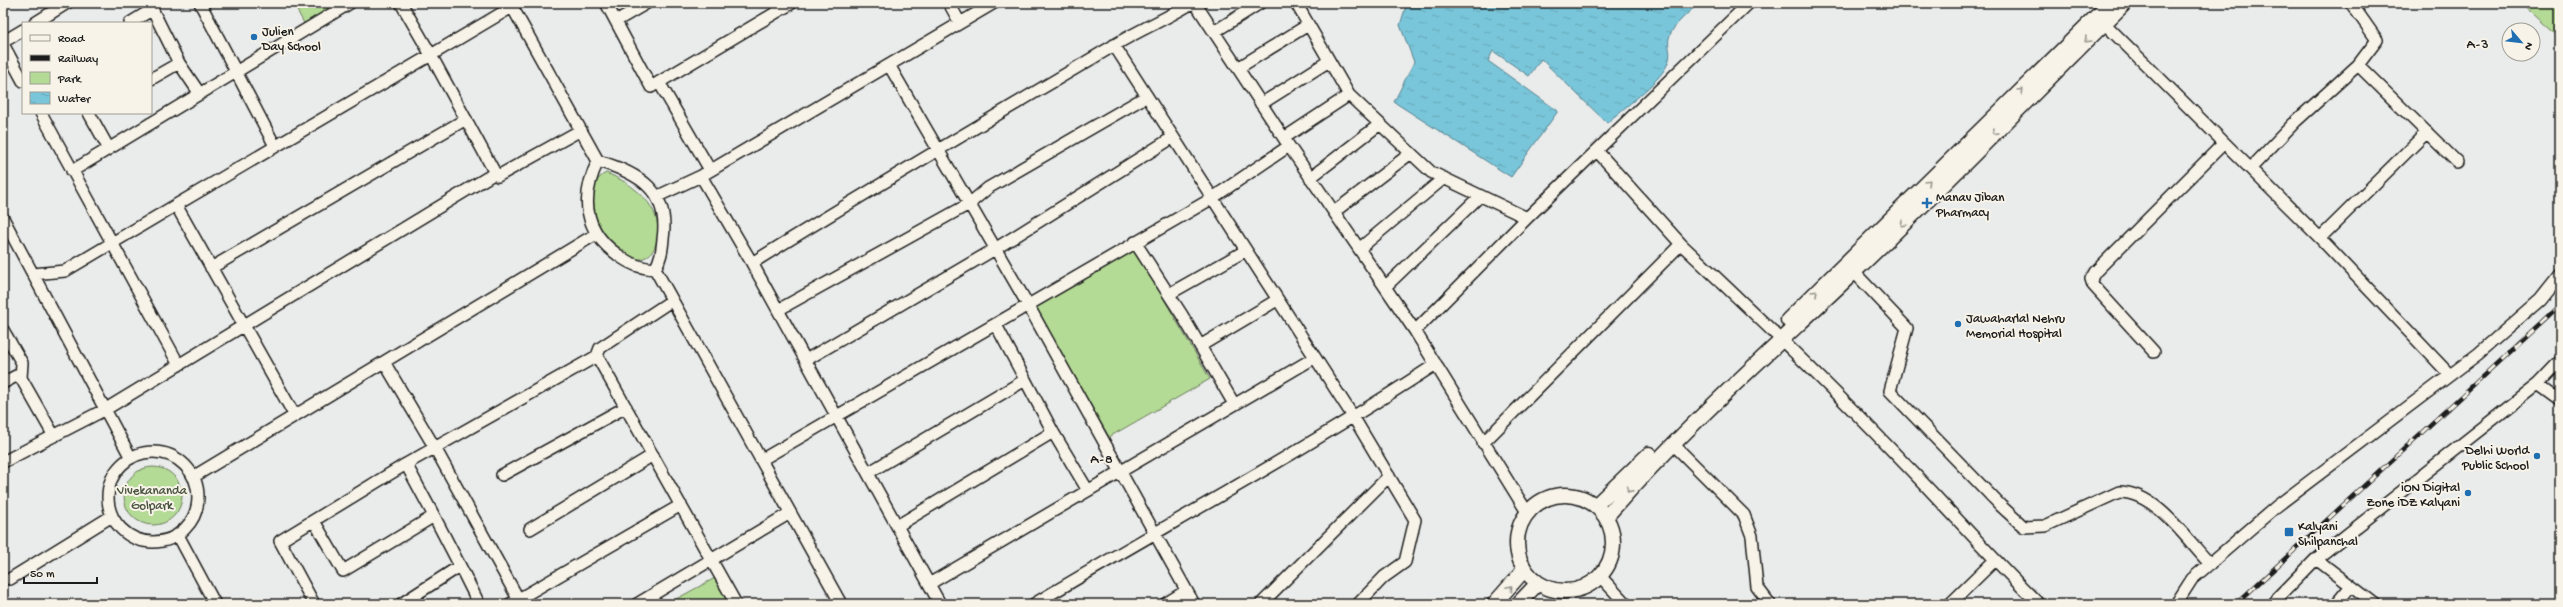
<svg xmlns="http://www.w3.org/2000/svg" width="2563" height="607" viewBox="0 0 2563 607" font-family="'Gochi Hand',sans-serif">
	<style>
		.park { fill: #b4db96; stroke: #687c59 }
		.water { fill: url(#water-ripples); stroke: #54818d }
		.lines { fill: none; stroke-linecap: round; stroke-linejoin: round }
		.minor-casing { stroke: #1c1c1c; stroke-width: 14 }
		.major-casing { stroke: #1c1c1c; stroke-width: 17 }
		.minor { stroke: #f7f3e8; stroke-width: 11 }
		.major { stroke: #f7f3e8; stroke-width: 14 }
		.rail-casing { stroke: #1c1c1c; stroke-width: 4.5 }
		.rail { stroke: #f7f3e8; stroke-width: 3; stroke-dasharray: 9; stroke-linecap: butt }
		.oneway { stroke: #94928c }
		.poi-dot { fill: #1f6fb2; stroke: #f7f3e8; stroke-width: 1.5 }
		.labels { text-anchor: middle; stroke-width: 4; stroke-linejoin: round; paint-order: stroke }
		.poi-label { font-size: 13px; fill: #1c1c1c; stroke: #f7f3e8; text-anchor: start }
		.park-label { font-size: 13px; fill: #4a5541; stroke: #f7f3e8 }
		.neighbourhood-label { font-size: 14px; letter-spacing: 1px; fill: #1c1c1c; stroke: #f7f3e8 }
	</style>
	<defs>
		<pattern id="water-ripples" width="26" height="14" patternUnits="userSpaceOnUse"><rect width="26" height="14" fill="#79c5d9"/><path d="M2 4q2-2 4 0t4 0M15 11q2-2 4 0t4 0" fill="none" stroke="#68a9ba"/></pattern>
	</defs>
	<rect width="100%" height="100%" fill="#eaebeb"/>
	<filter id="ink" filterUnits="userSpaceOnUse"><feTurbulence type="fractalNoise" baseFrequency=".025" numOctaves="2"/><feDisplacementMap in="SourceGraphic" scale="8" xChannelSelector="R" yChannelSelector="G"/><feConvolveMatrix kernelMatrix="1 2 1 2 8 2 1 2 1" color-interpolation-filters="sRGB"/></filter>
	<g filter="url(#ink)">
		<path class="park" d="M293,3H340L305,25Z
			M2521,3H2560V38Z
			M606,173C633,183 664,207 657,240C655,247 653,253 646,257C613,274 568,193 606,173Z
			M1134,247L1210,379L1109,437L1035,306Z
			M124 496a29 29 0 1 1 58 0a29 29 0 1 1-58 0Z
			M715,578L729,604H667Z"/>
		<path class="water" d="M1407,3H1699C1690,12 1672,25 1669,38C1667,48 1673,53 1667,65C1659,83 1622,109 1607,123L1541,59L1529,76L1493,51L1488,61L1558,111L1511,177L1394,102L1414,62L1400,25Z"/>
		<g class="lines">
			<defs>
				<path id="minor" d="M149,3L179,63L200,94
					M200,3L275,146
					M401,3L431,55L512,7
					M510,3L598,161C639,173 670,191 663,239C662,250 661,259 655,269
					M606,3L651,87L792,3
					M949,3L960,23
					M1195,3L1289,146L1415,331L1527,512
					M1296,3L1349,95L1431,172L1527,218
					M616,21L647,3
					M35,23L67,3
					M130,23L153,9
					M2104,23L2320,238L2450,375
					M1214,32L1260,3
					M3,42L23,30
					M3,44L23,81
					M1114,45L1354,418L1415,520L1405,562L1384,577L1358,604
					M889,65L1028,305L1194,604
					M2358,65L2457,162
					M1238,68L1308,25
					M151,79L179,63
					M659,82L710,170
					M1261,104L1329,61
					M41,113L179,365
					M89,113L109,149
					M1284,138L1349,95
					M598,161C580,198 584,231 618,255C630,264 640,268 655,269
					M2251,168L2296,121L2358,65L2377,40L2351,3
					M72,171L350,3
					M701,176L752,263L940,604
					M1310,178L1380,124
					M658,196L701,176L994,3
					M176,205L431,55L495,173
					M1334,212L1411,153
					M3,218L131,458
					M2320,238L2427,132
					M1135,242L1182,315L1234,404
					M1681,244C1756,315 1832,387 1903,462C1949,509 1991,558 2039,604
					M1359,249L1444,178
					M752,263C871,189 992,118 1113,46C1139,30 1166,19 1192,3
					M211,268L466,119
					M655,269L841,604
					M1854,272L1907,328L1890,391L2001,506L2024,527L2045,526L2119,492C2156,492 2186,539 2210,564
					M33,274L65,271L176,205L295,416
					M1385,287L1480,196
					M1169,294L1245,251
					M778,310L969,204L988,188L1147,96
					M996,325L1053,432L1087,489
					M3,330L22,363L21,378
					M1415,331L1527,218L1749,3
					M1200,346L1277,300
					M2154,352L2093,285L2091,279L2095,272L2224,143
					M597,356L600,348L671,301
					M806,360L995,249L1172,138
					M384,362L435,448L521,604
					M3,383L16,376L21,378L54,436
					M2538,384L2560,400
					M1483,443L1681,244L1597,151
					M1673,444L1744,515L1752,536L1757,587L1770,604
					M108 497a45 45 0 1 1 90 0a45 45 0 1 1-90 0Z
					M761,460L1211,199L1289,146
					M3,462L106,409L495,173L498,176L581,130
					M868,473L1025,380
					M502,475L626,407
					M193,477L596,234
					M434,516L460,566
					M314,521L343,571L434,516L406,464
					M897,526L1053,432
					M530,529L653,455
					M178,535L215,604
					M2316,559L2375,604
					M1600,576L1626,604
					M10,579L112,516
					M929,584L1314,358
					M314,604L280,541L406,464L597,356L736,604
					M401,604L460,566L479,604
					M510,604L681,505
					M637,604L790,513
					M1034,604C1168,524 1305,450 1436,364
					M1165,604L1186,591
					M1261,604L1389,476
					M1950,604L1994,561
					M2176,604L2192,579L2277,506L2478,354L2540,300L2560,275
					M2272,604L2316,559L2538,384L2560,361
					M2336,604L2351,586"/>
				<path id="major" d="M1788,320L2110,3
					M1517 543a48 48 0 1 1 96 0a48 48 0 1 1-96 0Z
					M1596,505L1649,454
					M1606,517C1682,429 1770,352 1854,272C1946,185 2034,92 2125,3
					M1494,604L1524,570
					M1518,604L1538,583"/>
			</defs>
			<use href="#minor" class="minor-casing"/>
			<use href="#major" class="major-casing"/>
			<use href="#minor" class="minor"/>
			<use href="#major" class="major"/>
			<defs>
				<path id="rail" d="M2236,604L2560,305"/>
			</defs>
			<use href="#rail" class="rail-casing"/>
			<use href="#rail" class="rail"/>
		</g>
		<defs><path id="oneway-chevron" d="M-2-3.5L2.5 0L-2 3.5" fill="none" stroke-width="1.6" stroke-linecap="round" stroke-linejoin="round"/></defs>
		<g class="oneway">
			<use href="#oneway-chevron" transform="translate(2087 40) rotate(135)"/>
			<use href="#oneway-chevron" transform="translate(2021 91) rotate(-45)"/>
			<use href="#oneway-chevron" transform="translate(1995 132) rotate(135)"/>
			<use href="#oneway-chevron" transform="translate(1928 182) rotate(-45)"/>
			<use href="#oneway-chevron" transform="translate(1903 224) rotate(135)"/>
			<use href="#oneway-chevron" transform="translate(1815 293) rotate(-45)"/>
			<use href="#oneway-chevron" transform="translate(1629 490) rotate(131)"/>
			<use href="#oneway-chevron" transform="translate(1510 588) rotate(-50)"/>
		</g>
	</g>
	<g class="poi-dot">
		<circle cx="254" cy="37" r="4"/>
		<path d="M1925 197h4v4h4v4h-4v4h-4v-4h-4v-4h4z"/>
		<circle cx="1958" cy="324" r="4"/>
		<circle cx="2537" cy="456" r="4"/>
		<circle cx="2468" cy="493" r="4"/>
		<rect x="2284" y="527" width="10" height="10" rx="2"/>
	</g>
	<g class="labels">
		<g class="poi-label">
			<text x="262" y="35">Julien<tspan x="262" dy="15">Day School</tspan></text>
			<text x="1936" y="201">Manav Jiban<tspan x="1936" dy="15">Pharmacy</tspan></text>
			<text x="1966" y="322">Jawaharlal Nehru<tspan x="1966" dy="15">Memorial Hospital</tspan></text>
			<text x="2529" y="454" text-anchor="end">Delhi World<tspan x="2529" dy="15">Public School</tspan></text>
			<text x="2460" y="491" text-anchor="end">iON Digital<tspan x="2460" dy="15">Zone iDZ Kalyani</tspan></text>
			<text x="2298" y="530">Kalyani<tspan x="2298" dy="15">Shilpanchal</tspan></text>
		</g>
		<g class="park-label">
			<text x="152" y="494">Vivekananda<tspan x="152" dy="15">Golpark</tspan></text>
		</g>
		<g class="neighbourhood-label">
			<text x="2478" y="48">A-3</text>
			<text x="1102" y="463">A-8</text>
		</g>
	</g>
	<rect width="2563" height="607" fill="none" stroke="#f7f3e8" stroke-width="16"/>
	<rect x="8" y="8" width="2547" height="591" fill="none" stroke="#1c1c1c" stroke-width="1.5" filter="url(#ink)"/>
	<rect x="22" y="22" width="130" height="92" fill="#f7f3e8" stroke="#9f9d96"/>
	<rect x="30" y="35" width="20" height="6" fill="#f7f3e8" stroke="#9f9d96"/>
	<text x="58" y="42" font-size="12" fill="#1c1c1c">Road</text>
	<rect x="30" y="55" width="20" height="6" fill="#1c1c1c" stroke="#9f9d96"/>
	<text x="58" y="62" font-size="12" fill="#1c1c1c">Railway</text>
	<rect x="30" y="72" width="20" height="12" fill="#b4db96" stroke="#9f9d96"/>
	<text x="58" y="82" font-size="12" fill="#1c1c1c">Park</text>
	<rect x="30" y="92" width="20" height="12" fill="url(#water-ripples)" stroke="#9f9d96"/>
	<text x="58" y="102" font-size="12" fill="#1c1c1c">Water</text>
	<g transform="translate(2521 42) rotate(118)"><circle r="19" fill="#f7f3e8" stroke="#9f9d96"/>
	<path d="M0-3L7 15L0 10L-7 15Z" fill="#1f6fb2"/>
	<text y="-6" font-size="11" font-weight="bold" text-anchor="middle" fill="#1c1c1c">N</text>
	</g>
	<path d="M24 577v6h73v-6" fill="none" stroke="#1c1c1c" stroke-width="2"/>
	<text x="30" y="577" font-size="12" fill="#1c1c1c" stroke="#f7f3e8" stroke-width="3" paint-order="stroke">50 m</text>
</svg>
